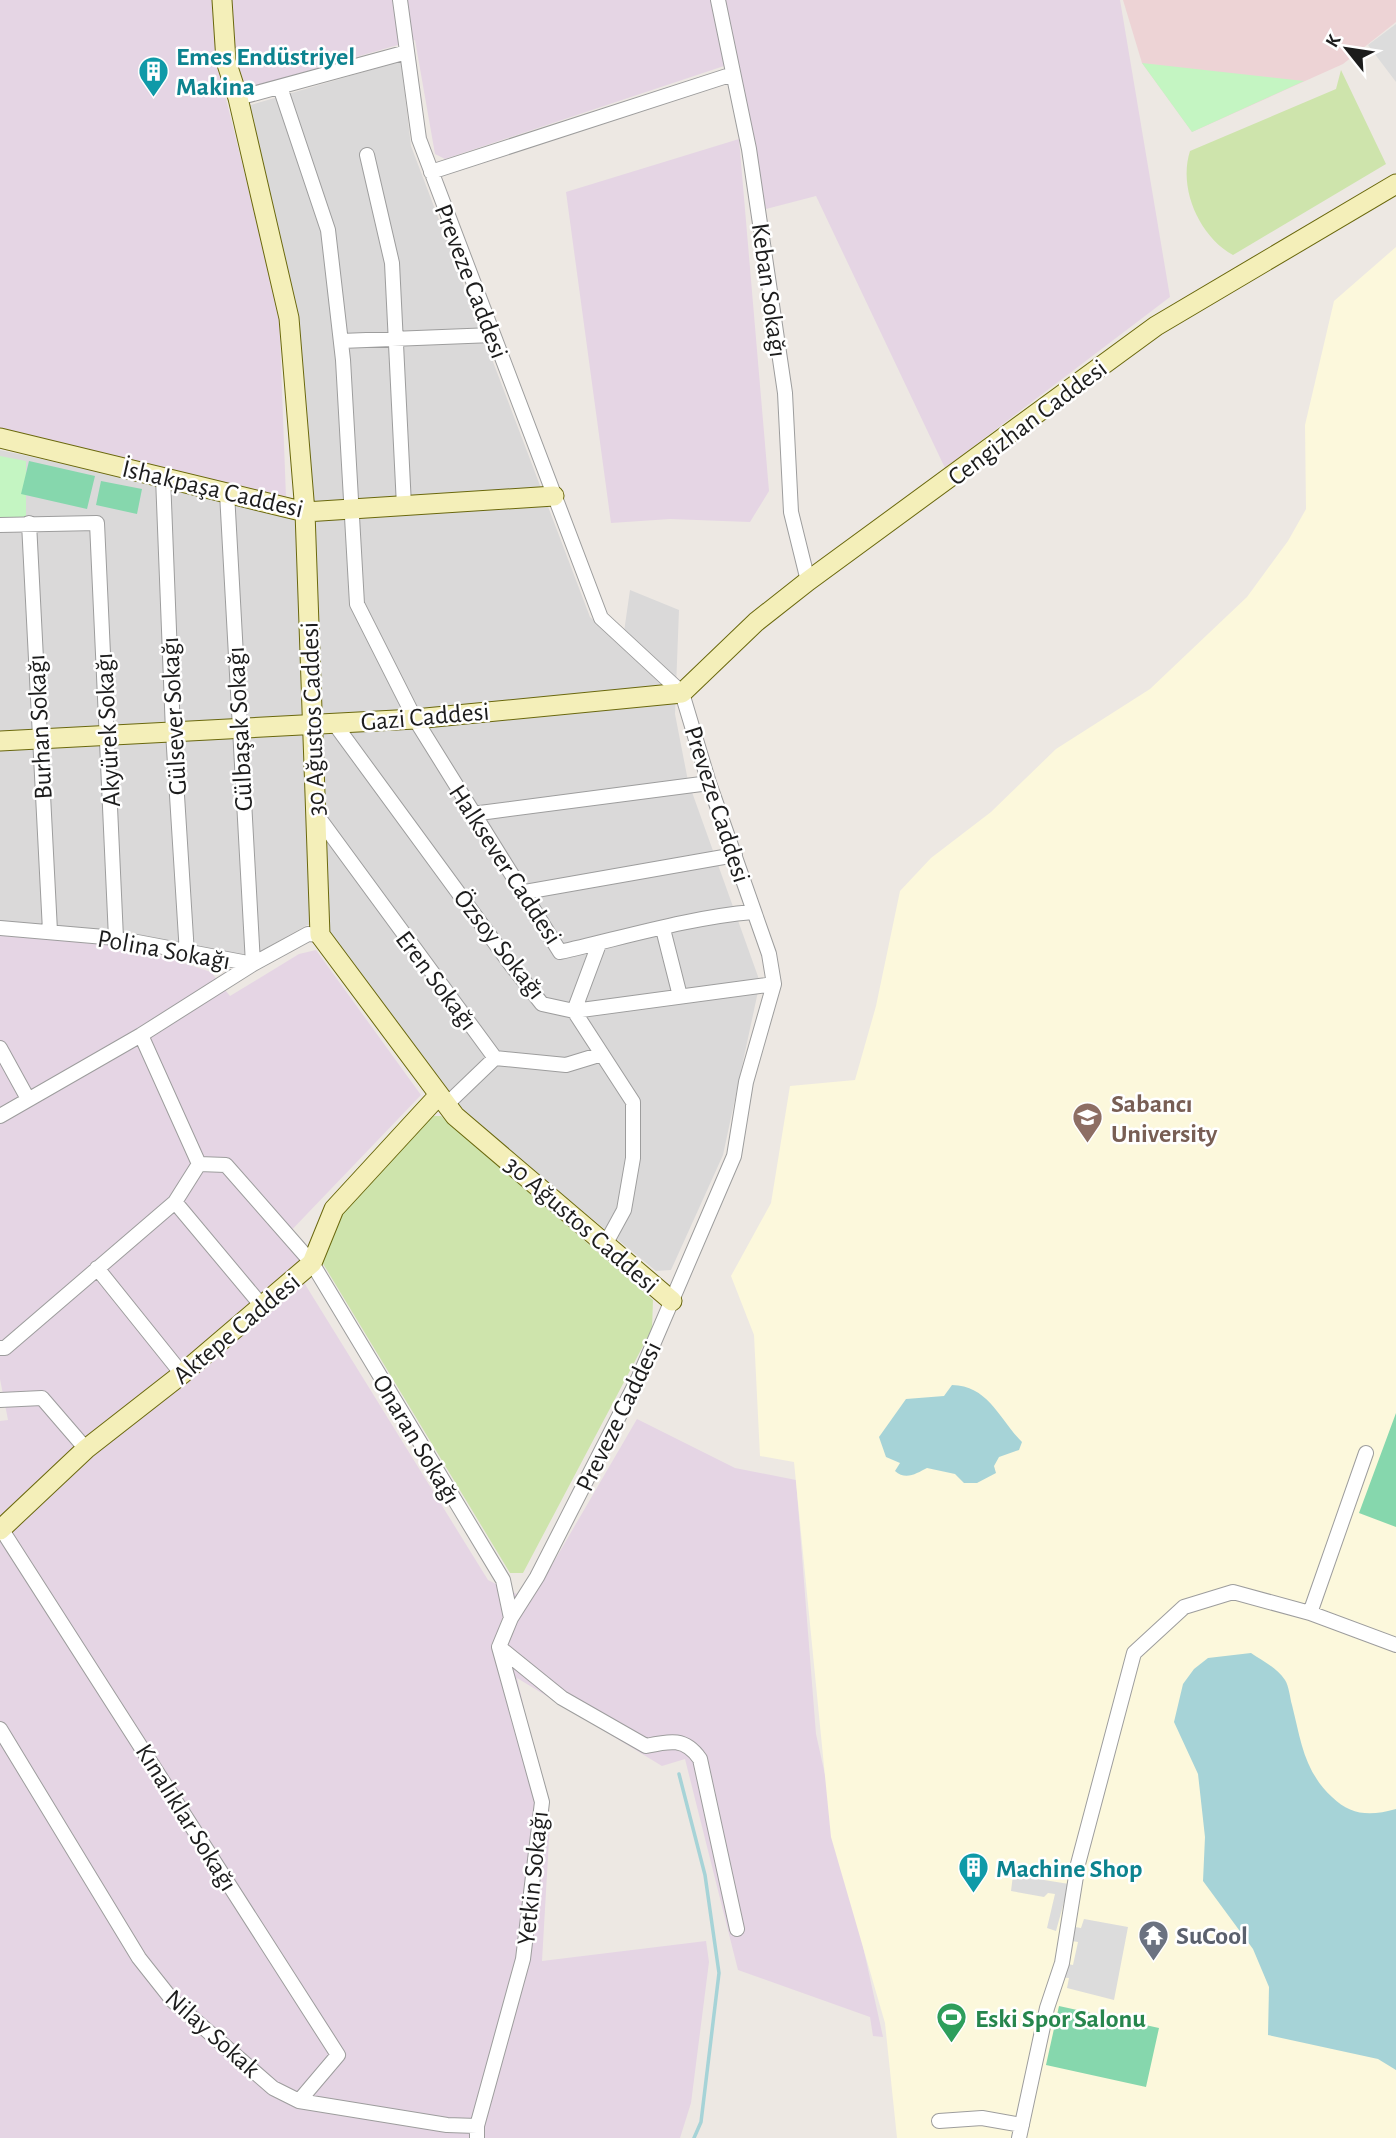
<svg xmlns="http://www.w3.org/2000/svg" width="1396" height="2138" viewBox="0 0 1396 2138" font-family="'Alegreya Sans',sans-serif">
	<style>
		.residential { fill: #dad9d9 }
		.commercial { fill: #edd3d5 }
		.industrial { fill: #e5d5e4 }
		.education { fill: #fcf8dc }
		.grass { fill: #cee4ac }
		.park { fill: #c4f5c2 }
		.pitch { fill: #86d7ad }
		.parking { fill: #dcdcdc }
		.water { fill: #a6d3d7 }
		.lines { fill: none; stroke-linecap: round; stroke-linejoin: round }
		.stream { stroke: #a6d3d7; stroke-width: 3.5 }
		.street-casing { stroke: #9d9d9d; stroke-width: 16 }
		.secondary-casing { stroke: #6a680d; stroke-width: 21 }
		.street { stroke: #fff; stroke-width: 14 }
		.secondary { stroke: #f4efb9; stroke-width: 19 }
		.labels { text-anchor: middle; stroke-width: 5; stroke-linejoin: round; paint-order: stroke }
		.culture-label { font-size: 26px; font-weight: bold; fill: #0d838f; stroke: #fff; text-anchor: start }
		.street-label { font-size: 26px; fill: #1c1c1c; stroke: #fff }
		.education-label { font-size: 26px; font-weight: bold; fill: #785e54; stroke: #fff; text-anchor: start }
		.worship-label { font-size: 26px; font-weight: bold; fill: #5b616d; stroke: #fff; text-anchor: start }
		.leisure-label { font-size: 26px; font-weight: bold; fill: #27864d; stroke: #fff; text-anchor: start }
	</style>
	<rect width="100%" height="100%" fill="#ede8e3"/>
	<path class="residential" d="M401,61L411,146L590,617L622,646L630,590L679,610L675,714L688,781L760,982L723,1155L671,1270L656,1271L469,1118L445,1094L324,925H307L259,952L235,955L194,950L120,929L118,942L0,929V450L312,518L297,316L280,233L244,107Z"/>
	<path class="commercial" d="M1123,0H1396V22L1343,64L1192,132L1142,63Z"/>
	<path class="industrial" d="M0,0H1120L1170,297L945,468L816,196L766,209L727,65L445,159L435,154L415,40L225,95L279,310L286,498L0,434Z
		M739,139L769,491L750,522L670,519L611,523L566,192Z
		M0,929L118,942L211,972L230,996L299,954L316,950L421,1095L284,1238L302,1261L295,1268L488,1580L531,1601L637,1419L735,1468L796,1480L816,1734L883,2037L873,2036L870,2017L738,1970L685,1759L662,1766L517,1678L550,1822L542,1961L706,1941L709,1962L691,2103L680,2138H0V1421L8,1420L0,1379Z"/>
	<path class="education" d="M1396,247V2138H897L885,2023L831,1837L794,1462L760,1456L754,1335L731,1276L771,1203L790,1086L855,1080L876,1006L900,891L931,858L991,812L1056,749L1150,689L1247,597L1288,541L1306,509L1305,425L1334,301Z"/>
	<path class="grass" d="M1341,70L1386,164L1233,255C1199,236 1178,188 1190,151L1336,89Z
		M432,1116H441L653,1300L652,1329L523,1573H510L322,1262L338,1212Z"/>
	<path class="park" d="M1142,63L1304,81L1192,132Z
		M0,456L26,461V520L0,518Z"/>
	<path class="pitch" d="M29,461L95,476L87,509L21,494Z
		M101,481L142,489L137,514L96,505Z
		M1396,1413V1527L1359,1513Z
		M1059,2006L1159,2028L1146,2087L1046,2065Z"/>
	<path class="parking" d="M1396,24V82L1368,45Z
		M1013,1875L1069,1884L1056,1931L1047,1928L1055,1894L1048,1893L1044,1897L1011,1891Z
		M1084,1919L1128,1927L1114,2000L1067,1988L1069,1978L1058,1977L1062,1963L1073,1965L1078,1942L1066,1940L1069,1926L1081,1928Z"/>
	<path class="water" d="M952,1385C989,1386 999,1419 1022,1442L1019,1450L999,1457L994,1466L996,1473L977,1483H964L955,1474L927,1468C917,1473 906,1481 895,1471L900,1463L886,1457L879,1437L906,1399L944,1396Z
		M1251,1653C1263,1661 1277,1668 1285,1680C1289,1686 1290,1698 1292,1705C1301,1741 1304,1771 1332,1797C1351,1816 1371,1816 1396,1809V2070L1378,2059L1268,2035L1269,1987L1253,1949L1203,1881L1205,1837L1198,1774L1174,1722L1183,1684L1194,1669L1208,1658Z"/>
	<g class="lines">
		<path class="stream" d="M679,1774L705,1875L719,1973L701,2122L694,2138"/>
		<defs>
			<path id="street" d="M400,0L419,139L601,618L682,693L709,783L769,954L774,984L746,1082L734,1156L639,1377L537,1577L511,1618L499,1647L542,1802L523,1959L477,2126V2138
				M718,0L749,149L785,393L791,512L808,581
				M280,87L328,230L343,360L357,604L415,719L560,952C622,938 691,917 753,912
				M238,98L407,52
				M367,155L392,263L404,506
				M431,172L733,74
				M341,341L493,335
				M163,477L173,732L187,954
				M29,523L50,931
				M0,525L97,523L116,938
				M334,723L512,966L542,1004L574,1011L633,1102V1158L624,1210L606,1243
				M316,814L495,1058L566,1065L602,1054
				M472,814L709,783
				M525,892L735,855
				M0,928L116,938L253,964L308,934L320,935
				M663,929L680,996
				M599,944L574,1011L774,984
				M141,1035L199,1164L175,1202L262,1306
				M0,1048L28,1099
				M446,1105L495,1058
				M0,1116L141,1035L253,964L227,493
				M199,1164L226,1165L312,1263L503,1580L511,1618
				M97,1268L182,1374
				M0,1348H5L175,1202
				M0,1400L42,1398L86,1449
				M2,1530L338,2055L299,2101
				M1310,1613L1366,1453
				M499,1647L562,1698L646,1746C669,1741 685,1737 700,1759L737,1929
				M0,1729L139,1958L173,2001L273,2088L299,2101L447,2125L477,2126
				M939,2121L982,2118L1022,2125
				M1019,2138L1047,2008L1062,1963L1078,1864L1134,1653L1184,1607L1233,1592L1310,1613L1396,1645"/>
			<path id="secondary" d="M222,0L226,61L238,98L289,318L305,512L320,935L455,1116L672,1301
				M0,438L305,512L554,496
				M0,741L415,719L682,693L756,622L808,581L1156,326L1396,184
				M0,1530L86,1449L182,1374L312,1263L334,1209L438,1096"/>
		</defs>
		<use href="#street" class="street-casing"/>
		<use href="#secondary" class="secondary-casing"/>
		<use href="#street" class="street"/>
		<use href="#secondary" class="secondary"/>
	</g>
	<defs>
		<symbol id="building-pin" viewBox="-11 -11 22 30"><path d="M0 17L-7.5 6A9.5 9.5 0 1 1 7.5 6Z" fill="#0f9aa8" stroke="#fff"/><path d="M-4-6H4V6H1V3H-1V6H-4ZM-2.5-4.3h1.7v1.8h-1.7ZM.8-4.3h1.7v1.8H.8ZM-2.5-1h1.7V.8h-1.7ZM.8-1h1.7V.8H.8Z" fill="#fff"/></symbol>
		<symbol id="university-pin" viewBox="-11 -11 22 30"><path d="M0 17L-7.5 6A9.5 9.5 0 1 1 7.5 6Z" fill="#8d6e63" stroke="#fff"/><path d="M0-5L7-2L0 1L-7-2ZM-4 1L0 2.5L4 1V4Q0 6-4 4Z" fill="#fff"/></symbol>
		<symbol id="temple-pin" viewBox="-11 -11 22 30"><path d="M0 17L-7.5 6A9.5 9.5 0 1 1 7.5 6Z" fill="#6b7280" stroke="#fff"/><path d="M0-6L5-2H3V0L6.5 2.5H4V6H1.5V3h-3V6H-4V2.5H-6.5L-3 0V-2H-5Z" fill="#fff"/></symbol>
		<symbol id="stadium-pin" viewBox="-11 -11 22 30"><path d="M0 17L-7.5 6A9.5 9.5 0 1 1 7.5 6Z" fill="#2e9e5b" stroke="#fff"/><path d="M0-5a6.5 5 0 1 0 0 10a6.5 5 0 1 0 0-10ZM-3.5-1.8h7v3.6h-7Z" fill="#fff"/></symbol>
	</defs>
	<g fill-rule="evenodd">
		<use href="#building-pin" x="136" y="54" width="35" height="47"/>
		<use href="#university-pin" x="1070" y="1100" width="35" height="47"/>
		<use href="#building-pin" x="956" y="1850" width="35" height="47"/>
		<use href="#temple-pin" x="1136" y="1918" width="35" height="47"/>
		<use href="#stadium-pin" x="934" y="2000" width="35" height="47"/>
	</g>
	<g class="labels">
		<g class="culture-label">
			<text x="176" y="65">Emes Endüstriyel<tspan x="176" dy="30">Makina</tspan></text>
			<text x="996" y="1877">Machine Shop</text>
		</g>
		<g class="street-label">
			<text transform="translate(472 281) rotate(69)" y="9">Preveze Caddesi</text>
			<text transform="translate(770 290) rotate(82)" y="9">Keban Sokağı</text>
			<text transform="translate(1027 422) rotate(-37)" y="9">Cengizhan Caddesi</text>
			<text transform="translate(213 488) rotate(13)" y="9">İshakpaşa Caddesi</text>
			<text transform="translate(173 716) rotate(-93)" y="9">Gülsever Sokağı</text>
			<text transform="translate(425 716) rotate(-5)" y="9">Gazi Caddesi</text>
			<text transform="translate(312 719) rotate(-92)" y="9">30 Ağustos Caddesi</text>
			<text transform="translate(39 727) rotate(-93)" y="9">Burhan Sokağı</text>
			<text transform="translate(239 729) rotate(-93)" y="9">Gülbaşak Sokağı</text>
			<text transform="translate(107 730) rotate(-93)" y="9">Akyürek Sokağı</text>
			<text transform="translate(718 804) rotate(72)" y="9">Preveze Caddesi</text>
			<text transform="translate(506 864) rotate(57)" y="9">Halksever Caddesi</text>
			<text transform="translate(500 944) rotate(52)" y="9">Özsoy Sokağı</text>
			<text transform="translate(164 949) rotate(10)" y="9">Polina Sokağı</text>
			<text transform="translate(437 980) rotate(53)" y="9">Eren Sokağı</text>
			<text transform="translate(582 1224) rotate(41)" y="9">30 Ağustos Caddesi</text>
			<text transform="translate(236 1328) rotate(-40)" y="9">Aktepe Caddesi</text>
			<text transform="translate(618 1416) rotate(-64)" y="9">Preveze Caddesi</text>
			<text transform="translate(417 1439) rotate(59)" y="9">Onaran Sokağı</text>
			<text transform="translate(187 1817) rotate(58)" y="9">Kınalıklar Sokağı</text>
			<text transform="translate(532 1878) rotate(-84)" y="9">Yetkin Sokağı</text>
			<text transform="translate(213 2033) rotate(42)" y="9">Nilay Sokak</text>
		</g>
		<g class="education-label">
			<text x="1111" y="1112">Sabancı<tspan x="1111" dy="30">University</tspan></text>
		</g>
		<g class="worship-label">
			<text x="1176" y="1944">SuCool</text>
		</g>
		<g class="leisure-label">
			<text x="975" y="2027">Eski Spor Salonu</text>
		</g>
	</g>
	<g transform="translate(1347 49) rotate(300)" stroke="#ffffff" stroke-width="5" paint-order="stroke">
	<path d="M0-5L12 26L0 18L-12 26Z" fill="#1c1c1c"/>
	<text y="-10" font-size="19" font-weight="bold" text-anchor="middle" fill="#1c1c1c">K</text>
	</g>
</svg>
